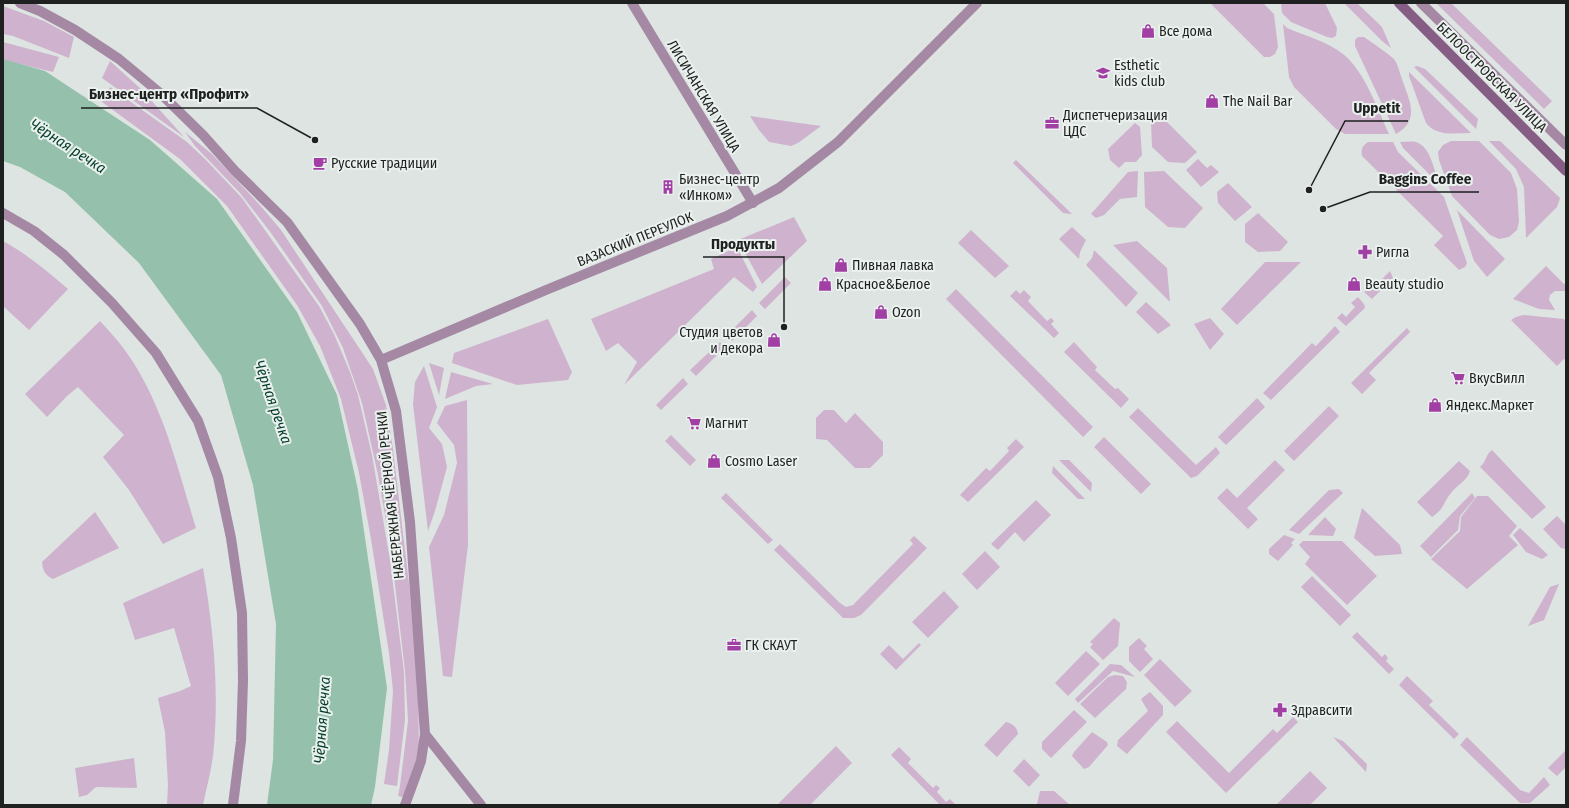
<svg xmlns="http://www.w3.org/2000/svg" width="1569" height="808" viewBox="0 0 1569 808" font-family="'Fira Sans Condensed',sans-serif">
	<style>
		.green { fill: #cfb3ce }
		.water { fill: #95c0ac }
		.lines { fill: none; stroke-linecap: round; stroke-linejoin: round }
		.minor { stroke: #a488a4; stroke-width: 10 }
		.tertiary { stroke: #a488a4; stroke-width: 10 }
		.secondary { stroke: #855d85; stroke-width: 10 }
		.labels { text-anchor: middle; stroke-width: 4; stroke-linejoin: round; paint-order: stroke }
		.poi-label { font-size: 14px; fill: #1e211f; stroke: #ebf1ee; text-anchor: start }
		.street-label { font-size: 14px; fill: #1e211f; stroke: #ebf1ee }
		.water-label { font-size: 15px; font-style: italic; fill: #043f2c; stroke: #ebf1ee }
		.leader { fill: none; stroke: #1e211f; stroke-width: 1.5 }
		.callout-dot { fill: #1e211f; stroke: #ebf1ee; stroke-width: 1.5 }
		.callout-label { font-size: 15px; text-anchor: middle; font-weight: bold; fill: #1e211f; stroke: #ebf1ee; stroke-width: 4; stroke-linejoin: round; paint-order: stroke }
	</style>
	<rect width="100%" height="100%" fill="#dde4e1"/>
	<path class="green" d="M1210,3H1263L1274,14L1278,47L1275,54L1270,57H1264Z
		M1281,3H1325L1337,28L1336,36L1332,38L1327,37L1291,22L1282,13Z
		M1344,3H1357L1382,27L1391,48L1382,41Z
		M1436,3H1451L1552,101L1544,109Z
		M3,6L44,21L74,37L69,58L13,36L3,34Z
		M1283,24L1287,28C1306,36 1328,42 1343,54C1365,72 1377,108 1389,134H1345L1336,129L1294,87L1289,77Z
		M1358,37H1364C1374,44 1385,51 1394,59C1398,64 1400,74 1402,79C1409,100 1421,120 1396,134L1355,46V40Z
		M3,42L59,57L53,72L3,60Z
		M110,61L140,88L184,137L102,78Z
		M1417,66L1425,69L1478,119L1476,129L1414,67Z
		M1409,72L1471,133C1455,133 1437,137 1426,123L1409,76Z
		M110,87L187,142L206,160L242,198L319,306L334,334L350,372L358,395L372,455L390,560L404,672L405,720L397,786L384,784L389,750L393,691L389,653L371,539L359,473L341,399L320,346L297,305L227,206L180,159L102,102Z
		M1160,115L1197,152L1185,163L1168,162L1152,147L1151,122Z
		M750,116L821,126L798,143L791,146L769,142L759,130Z
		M1135,123L1140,127L1142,155L1136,162H1125L1119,168L1110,160L1108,149Z
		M185,132L212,154L259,204L281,230L373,369L386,405L393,449L409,584L418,688L419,756L406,798L398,796L400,786L408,721L405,671L391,550L378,475L362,403L343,348L322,306L271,233L240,193L195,146Z
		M1451,141H1479L1511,173L1517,189L1519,222L1517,230L1509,237L1499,239L1490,235L1452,196L1439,160L1438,152L1443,145Z
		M1489,141H1500L1560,198L1557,207L1526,238L1524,187L1516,169Z
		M1368,142H1393L1398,152L1444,197L1467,263L1465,267L1459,270L1434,245L1443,236L1362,156C1361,149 1362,146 1368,142Z
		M1400,142C1405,142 1411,141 1416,142C1431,147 1434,170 1439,184L1403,148Z
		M1198,159L1207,168L1211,165L1219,172L1201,187L1186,170Z
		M1016,160L1072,214L1063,213L1013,163Z
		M1138,171L1137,197L1120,199L1104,215L1096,218L1091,214L1128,172Z
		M1164,171L1203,208L1185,228L1168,227L1145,207L1144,172Z
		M1228,183L1252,207L1235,221L1218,203L1217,192Z
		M1457,210L1505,259L1487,277L1474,261Z
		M1258,213L1288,242L1280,251L1258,252L1245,242V224Z
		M794,217L807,241L762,284L738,240Z
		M1072,227L1086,240L1080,252L1079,259L1059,239Z
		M971,230L1009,266L995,278L958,243Z
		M3,241C27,254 47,271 68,289L29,330L3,306Z
		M1137,241L1167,268L1170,302L1113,245Z
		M737,247L757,287L753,292L734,277L624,385L637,362L618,343L606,351L591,319L714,269L711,259Z
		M1094,250L1138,293L1126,307L1086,265L1092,258Z
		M1265,262H1301L1237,325L1221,309Z
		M1546,266L1564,284L1566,283V291H1555L1550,295L1549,300L1555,310L1539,309L1513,299Z
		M1390,271L1393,278L1372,299L1364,292L1367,289L1370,291Z
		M785,277L791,283L765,309L759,303Z
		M956,289L1093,427L1083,437L946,299Z
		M1016,290L1020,294L1024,290L1031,297L1028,301L1047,321L1051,318L1054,321L1051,324L1059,333L1054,338L1010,296Z
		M1358,297L1364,304L1365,308L1346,326L1337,318L1342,313L1346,317L1355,307L1351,303Z
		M1146,302L1171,325L1158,334L1136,312Z
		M752,310L757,316L732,341L727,335Z
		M1523,315L1564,319L1566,322V360L1564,359L1557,366L1511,320L1516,317Z
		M1210,318L1224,334L1210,350L1194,324Z
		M548,319L572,372L568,380L517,385L452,363L454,353Z
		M100,321C108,330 117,339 124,349C163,402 177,467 196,528L163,544L129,490L103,457L124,435L78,387L67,396L47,417L25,394Z
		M1335,326L1340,332L1271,400L1263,393L1312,343L1316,346Z
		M1407,328L1410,332L1369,373L1376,380L1362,394L1351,383Z
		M720,342L725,347L696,376L690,370Z
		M1074,342L1097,367L1095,370L1115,389L1118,388L1129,399L1121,408L1064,352Z
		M429,363L444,368L439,395Z
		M424,366L437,407L429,428L442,444L447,467L435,511L428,531L413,404L415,382Z
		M451,372L493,384L476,386L445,399Z
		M683,378L688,384L661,410L656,405Z
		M1257,398L1265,407L1226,445L1218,437Z
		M467,400L468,545L452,677L443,676L429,547L444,515L457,463L454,445L437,423L445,406Z
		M1329,406L1339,416L1294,461L1284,451Z
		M1138,408L1196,465L1216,447L1220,453L1197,476L1191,478L1129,417Z
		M824,410H834L846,423L855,413L883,442V455L870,468H855L827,440L816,439V418Z
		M671,435L696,460L690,466L665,441Z
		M1104,437L1151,484L1141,494L1094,447Z
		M1016,439L1024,447L968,502L960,495L986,468L990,471L1009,451L1007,448Z
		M1492,450L1546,507L1532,519L1480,467C1487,461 1485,455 1492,450Z
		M1059,460H1069L1092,483L1091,492Z
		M1275,460L1285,470L1247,508L1258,519L1248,529L1217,498L1227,488L1237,498Z
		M1459,461L1470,471C1467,481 1457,485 1451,493C1442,504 1446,507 1432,517L1417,502Z
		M1053,466L1085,499H1078L1052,473Z
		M1339,489L1343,493L1299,534L1289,530L1329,490Z
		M726,493L773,540L768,544L721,498Z
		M1472,493L1475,498L1460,516L1458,530L1431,557L1420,546Z
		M1477,496H1488L1517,526L1509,536L1518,545L1467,589L1431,559L1460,531L1461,517Z
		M1036,500L1051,515L1024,542L1015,532L998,550L991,544Z
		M1362,508L1400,545L1402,554L1375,556L1354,538Z
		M95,512L119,548L53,579C45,575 43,571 42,562Z
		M1557,516L1566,525V549L1561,548L1543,529Z
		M1325,517L1336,529L1333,536L1308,535Z
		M1520,528L1548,555L1542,559L1526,552L1513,535Z
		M1284,535L1295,539L1291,543L1293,545L1278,561L1269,554V549Z
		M914,536L927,548L861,615L854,618H843L774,550L780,544L840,603L846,607L853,605L913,544L910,540Z
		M1303,541H1342L1377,576L1347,605L1305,564L1310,557L1299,545Z
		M985,551L1000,567L977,590L962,574Z
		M203,568C213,626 219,686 214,745C213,765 207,785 203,805H167L168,785L165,732L158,698L180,691L191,686L174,628L135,640L123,603Z
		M1312,576L1351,615L1340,626L1301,587Z
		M1559,584L1544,620L1528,626L1550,587Z
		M944,591L959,607L928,638L912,622Z
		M1114,618L1120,623L1118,646L1103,660L1090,647L1093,644L1090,642Z
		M1357,632L1382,657L1385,654L1388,658L1386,661L1394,669L1389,674L1352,637Z
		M1139,638L1147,646L1144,649L1153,659L1140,672L1129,661V647Z
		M919,643L921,645L896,670L880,654L889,645L903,659Z
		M1086,651L1100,664L1068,696L1055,683Z
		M1160,659L1192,691L1175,707L1144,675Z
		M1110,664L1121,665L1135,677L1113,671L1078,703L1075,699Z
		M1115,675L1123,676L1127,682L1126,689L1095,718L1080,704L1108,677Z
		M1407,676L1433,701L1429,705L1459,734L1454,739L1399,685Z
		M1150,692L1163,706V715L1127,754L1117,746L1118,740L1148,711L1141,699Z
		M1074,710L1087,722L1051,758L1042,749V742Z
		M1293,717L1298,722L1226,793L1166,732L1177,721L1229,773L1273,729L1277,733Z
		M1006,722C1013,724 1017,727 1018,734L997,757L984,745Z
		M1092,732L1107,742L1108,745L1089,767L1084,769L1072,756L1074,752Z
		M1333,737L1343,741L1367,764L1366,772Z
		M1467,737L1520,790L1529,793L1544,777L1550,785L1530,803H1520L1460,745Z
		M836,746L852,763L810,805H777Z
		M899,747L911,759L908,763L933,788L936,785L940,788L937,792L946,802L950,799L956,805H940L891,755Z
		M1566,750V767L1557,776L1548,768Z
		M134,758L137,788L96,787L87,795L79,797L75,768Z
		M1024,759L1040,775L1029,787L1013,771Z
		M1310,771L1327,788L1310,805H1276Z
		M1040,791H1054L1070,805H1038L1037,804Z"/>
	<path class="water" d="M3,59L45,71L150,140L217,199L297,312L337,395L358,490L387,688L375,787L371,805H267L273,760L276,624L253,485L221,375L139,263L65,192L20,167L3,161Z"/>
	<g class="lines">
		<path class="minor" d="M632,3L753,203
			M3,213L34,231L64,255L112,303L156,353L198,421L218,477L231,538L242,613L243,681L241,741L233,805
			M425,734L481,805"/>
		<path class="tertiary" d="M20,3L40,11L75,30L119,59L160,93L203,135L235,171L287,222L360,324L381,360L396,411L410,522L425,734L421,761L405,805
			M1421,3L1566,145
			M381,360L546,290L727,216L779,188L838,142L977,3"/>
		<path class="secondary" d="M1399,3L1566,171"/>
	</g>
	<defs>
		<symbol id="shop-bare" viewBox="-9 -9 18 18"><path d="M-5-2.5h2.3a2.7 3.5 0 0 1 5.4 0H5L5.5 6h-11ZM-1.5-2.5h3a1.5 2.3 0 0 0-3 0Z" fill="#a23fa5" stroke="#ebf1ee" stroke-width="2.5" paint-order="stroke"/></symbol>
		<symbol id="school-bare" viewBox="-9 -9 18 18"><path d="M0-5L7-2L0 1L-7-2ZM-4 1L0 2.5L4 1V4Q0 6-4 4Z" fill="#a23fa5" stroke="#ebf1ee" stroke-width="2.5" paint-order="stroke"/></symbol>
		<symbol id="office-bare" viewBox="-9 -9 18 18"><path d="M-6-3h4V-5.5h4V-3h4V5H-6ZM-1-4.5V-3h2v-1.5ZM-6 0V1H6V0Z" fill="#a23fa5" stroke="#ebf1ee" stroke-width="2.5" paint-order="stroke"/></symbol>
		<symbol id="cafe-bare" viewBox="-9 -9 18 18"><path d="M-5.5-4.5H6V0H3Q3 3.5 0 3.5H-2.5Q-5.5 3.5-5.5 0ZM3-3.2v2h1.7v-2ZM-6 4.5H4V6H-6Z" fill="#a23fa5" stroke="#ebf1ee" stroke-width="2.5" paint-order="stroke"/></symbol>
		<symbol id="building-bare" viewBox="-9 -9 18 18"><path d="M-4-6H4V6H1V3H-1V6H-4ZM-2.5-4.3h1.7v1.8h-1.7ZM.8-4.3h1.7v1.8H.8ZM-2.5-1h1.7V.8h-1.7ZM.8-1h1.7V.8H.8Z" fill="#a23fa5" stroke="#ebf1ee" stroke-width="2.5" paint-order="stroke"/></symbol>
		<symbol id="pharmacy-bare" viewBox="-9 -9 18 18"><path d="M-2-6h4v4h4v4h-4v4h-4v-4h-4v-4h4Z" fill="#a23fa5" stroke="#ebf1ee" stroke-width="2.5" paint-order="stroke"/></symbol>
		<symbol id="supermarket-bare" viewBox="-9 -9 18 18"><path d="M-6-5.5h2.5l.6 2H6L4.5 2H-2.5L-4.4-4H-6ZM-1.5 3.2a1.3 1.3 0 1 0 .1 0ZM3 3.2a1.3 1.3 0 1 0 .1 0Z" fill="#a23fa5" stroke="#ebf1ee" stroke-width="2.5" paint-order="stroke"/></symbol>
	</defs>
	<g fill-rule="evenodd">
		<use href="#shop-bare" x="1138" y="21" width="20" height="20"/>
		<use href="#school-bare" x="1093" y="63" width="20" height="20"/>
		<use href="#shop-bare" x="1202" y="91" width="20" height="20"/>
		<use href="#office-bare" x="1042" y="113" width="20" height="20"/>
		<use href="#cafe-bare" x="310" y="153" width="20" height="20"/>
		<use href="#building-bare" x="658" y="177" width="20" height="20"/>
		<use href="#pharmacy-bare" x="1355" y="242" width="20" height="20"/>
		<use href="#shop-bare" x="831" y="255" width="20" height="20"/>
		<use href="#shop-bare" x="815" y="274" width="20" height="20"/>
		<use href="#shop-bare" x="1344" y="274" width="20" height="20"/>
		<use href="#shop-bare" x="871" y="302" width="20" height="20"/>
		<use href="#shop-bare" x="764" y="330" width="20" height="20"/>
		<use href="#supermarket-bare" x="1448" y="368" width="20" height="20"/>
		<use href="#shop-bare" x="1425" y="395" width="20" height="20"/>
		<use href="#supermarket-bare" x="684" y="413" width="20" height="20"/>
		<use href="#shop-bare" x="704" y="451" width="20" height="20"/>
		<use href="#office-bare" x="724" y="635" width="20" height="20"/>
		<use href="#pharmacy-bare" x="1270" y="700" width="20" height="20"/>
	</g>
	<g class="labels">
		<g class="poi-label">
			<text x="1159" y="36">Все дома</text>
			<text x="1114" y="70">Esthetic<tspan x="1114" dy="16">kids club</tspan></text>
			<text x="1223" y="106">The Nail Bar</text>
			<text x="1063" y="120">Диспетчеризация<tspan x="1063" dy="16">ЦДС</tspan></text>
			<text x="331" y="168">Русские традиции</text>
			<text x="679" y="184">Бизнес-центр<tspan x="679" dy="16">«Инком»</tspan></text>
			<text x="1376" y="257">Ригла</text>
			<text x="852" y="270">Пивная лавка</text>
			<text x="836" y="289">Красное&amp;Белое</text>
			<text x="1365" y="289">Beauty studio</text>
			<text x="892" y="317">Ozon</text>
			<text x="763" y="337" text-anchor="end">Студия цветов<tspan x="763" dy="16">и декора</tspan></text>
			<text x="1469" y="383">ВкусВилл</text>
			<text x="1446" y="410">Яндекс.Маркет</text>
			<text x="705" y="428">Магнит</text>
			<text x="725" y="466">Cosmo Laser</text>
			<text x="745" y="650">ГК СКАУТ</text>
			<text x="1291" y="715">Здравсити</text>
		</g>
		<g class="street-label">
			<text transform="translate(1492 77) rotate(45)" y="5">БЕЛООСТРОВСКАЯ УЛИЦА</text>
			<text transform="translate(704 96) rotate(59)" y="5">ЛИСИЧАНСКАЯ УЛИЦА</text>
			<text transform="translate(635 239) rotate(-22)" y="5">ВАЗАСКИЙ ПЕРЕУЛОК</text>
			<text transform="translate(390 495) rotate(-96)" y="5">НАБЕРЕЖНАЯ ЧЁРНОЙ РЕЧКИ</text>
		</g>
		<g class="water-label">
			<text transform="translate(68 146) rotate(33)" y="5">Чёрная речка</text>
			<text transform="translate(273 402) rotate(71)" y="5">Чёрная речка</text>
			<text transform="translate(322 720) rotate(-86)" y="5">Чёрная речка</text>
		</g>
	</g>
	<path class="leader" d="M315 140L257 108H81M1309 190L1345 121H1408M1323 209L1370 192H1479M784 327L784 257H703"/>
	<g class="callout-dot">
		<circle cx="315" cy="140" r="4"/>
		<circle cx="1309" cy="190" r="4"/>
		<circle cx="1323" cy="209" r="4"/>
		<circle cx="784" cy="327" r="4"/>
	</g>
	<g class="callout-label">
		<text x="169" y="99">Бизнес-центр «Профит»</text>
		<text x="1377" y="113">Uppetit</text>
		<text x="1425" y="184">Baggins Coffee</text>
		<text x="743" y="249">Продукты</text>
	</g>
	<rect width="1569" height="808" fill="none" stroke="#1e211f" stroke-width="8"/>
</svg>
